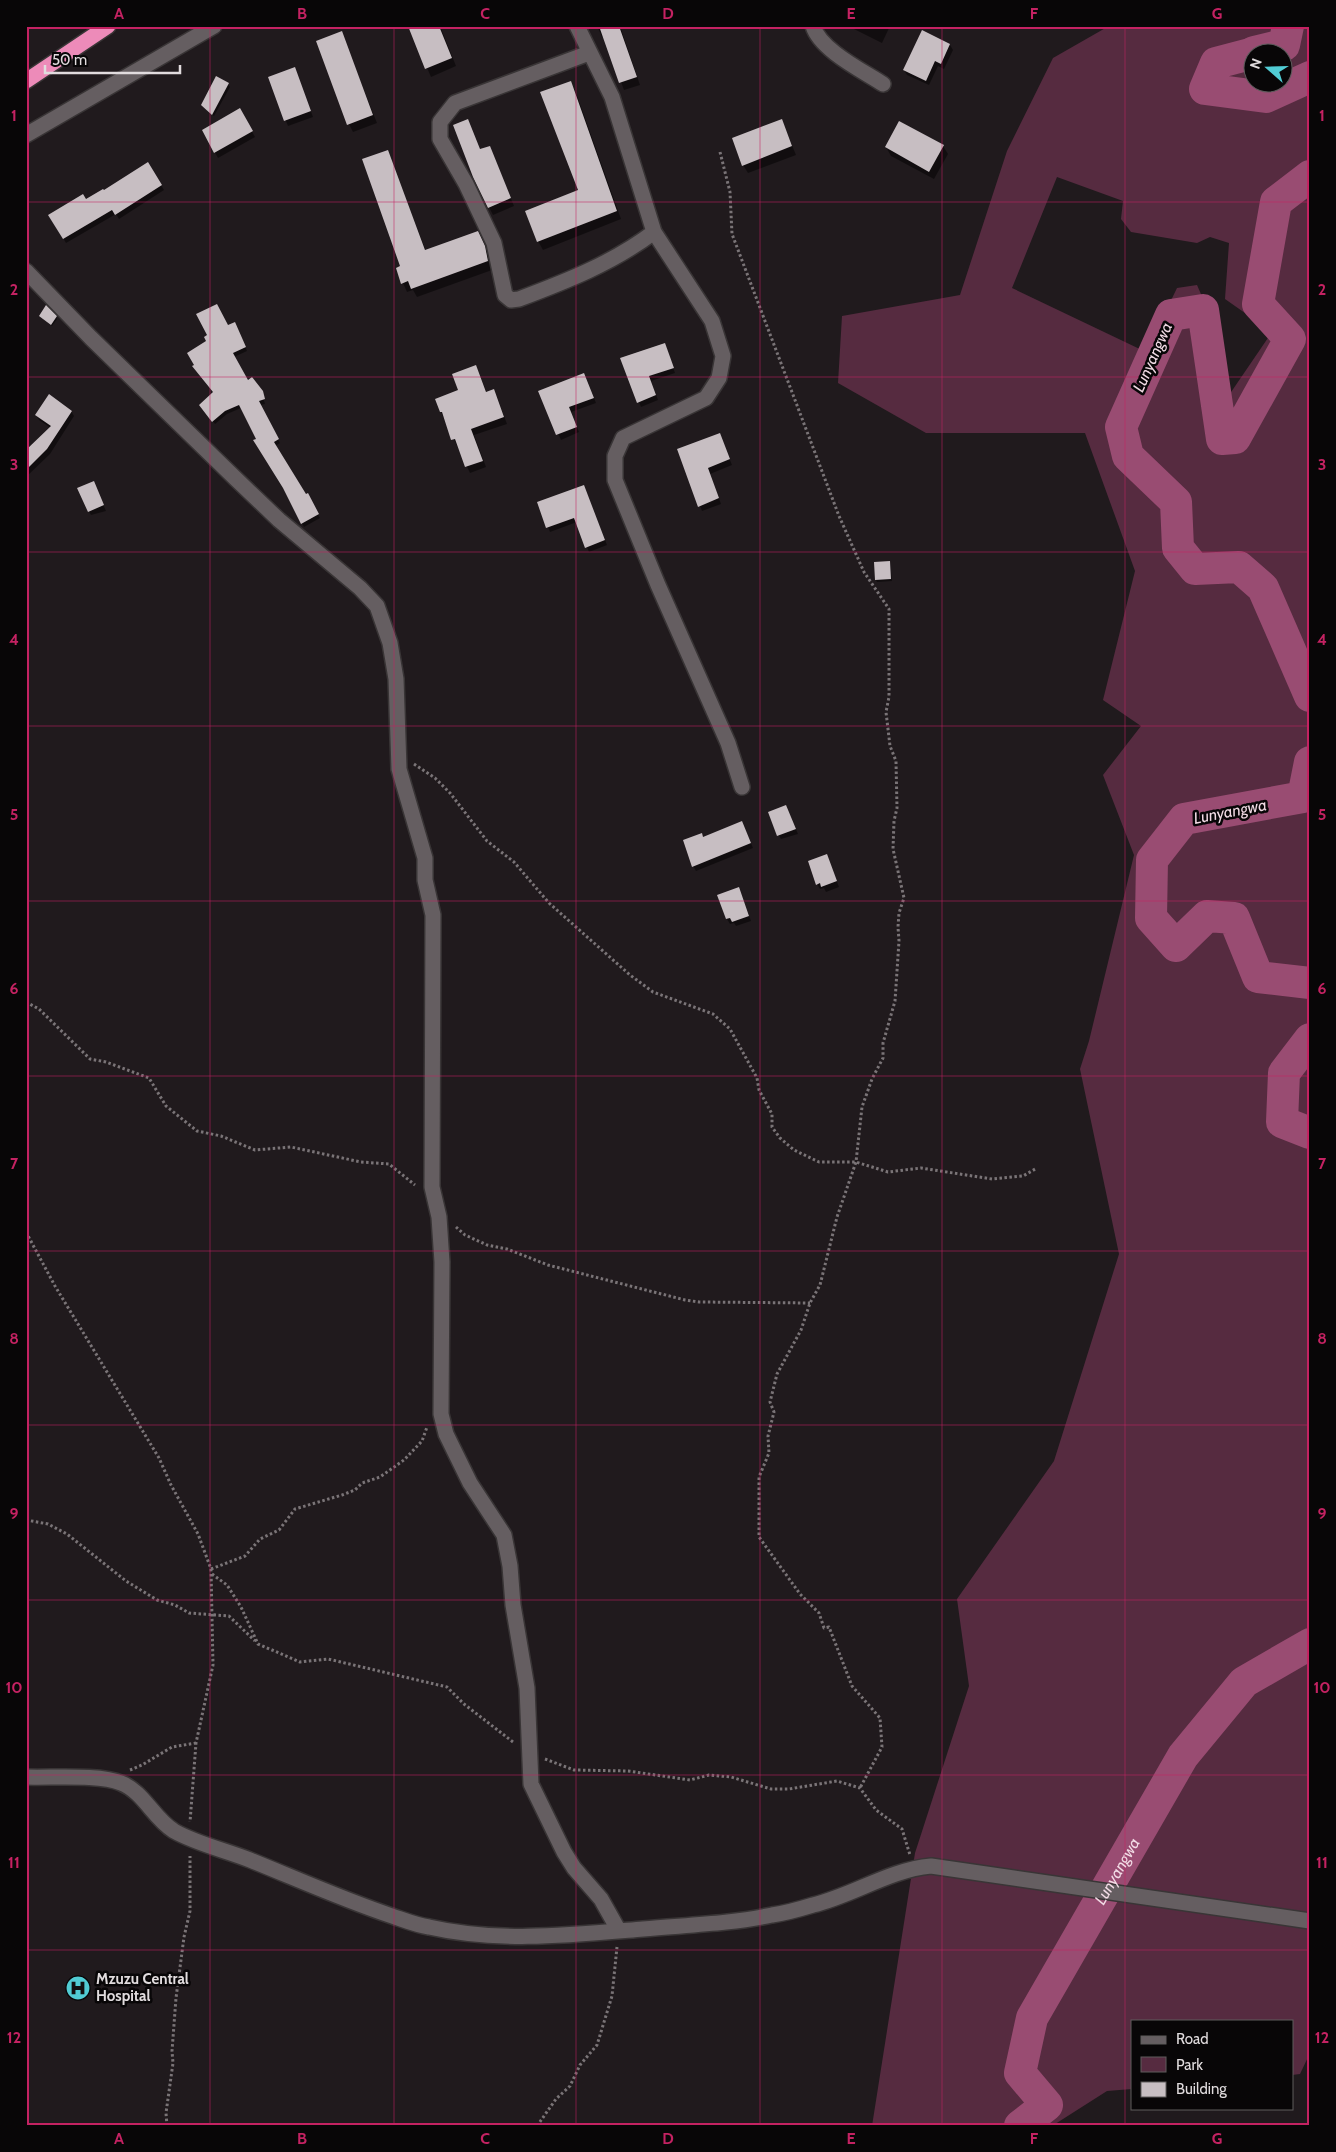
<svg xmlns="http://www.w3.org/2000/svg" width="1336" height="2152" viewBox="0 0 1336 2152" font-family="Cabin,sans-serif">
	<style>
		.green { fill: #562b40; fill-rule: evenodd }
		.shadow { fill: #0007 }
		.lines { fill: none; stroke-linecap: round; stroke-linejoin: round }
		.river { stroke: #994c72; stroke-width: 32 }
		.building { fill: #c7bec2 }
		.street-casing { stroke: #393536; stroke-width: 18 }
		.highway-casing { stroke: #393536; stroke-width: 18 }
		.path { stroke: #7a7477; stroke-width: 3; stroke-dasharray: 2.5 2.5; stroke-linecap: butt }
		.street { stroke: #655e61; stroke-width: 15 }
		.highway { stroke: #ed8bb9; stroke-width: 15 }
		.grid { fill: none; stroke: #c42262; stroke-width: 1; stroke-opacity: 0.55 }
		.labels { text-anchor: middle; stroke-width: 5; stroke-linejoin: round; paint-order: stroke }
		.poi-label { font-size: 15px; font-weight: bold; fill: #e1dcde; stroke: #080607; text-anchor: start }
		.water-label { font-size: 16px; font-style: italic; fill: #f2dbe5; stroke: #080607 }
		.neatline { fill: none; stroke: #c42262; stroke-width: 2 }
		.grid-label { font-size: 16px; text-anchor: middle; font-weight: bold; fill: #c42262 }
	</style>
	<rect width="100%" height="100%" fill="#201a1d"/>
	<path class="green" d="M1109,26H1310V2053L1300,2074L1292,2075V2021H1132V2089L1107,2091L1052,2126H872L915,1853L969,1686L957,1599L1054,1461L1119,1254L1080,1069L1089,1041L1134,855L1103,775L1141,726L1103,700L1135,571L1085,433H926L838,383L842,316L960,295L1007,151L1053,58ZM1254,52H1284V82H1254ZM1057,177L1123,201L1121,219L1131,232L1197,243L1210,237L1229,243L1225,299L1272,332L1225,401L1214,324L1197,285L1177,288L1146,352L1012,288Z"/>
	<path class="shadow" d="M409,26H440L456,66L431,77Z
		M597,26H629L621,29L640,85L624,90L604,36L602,37Z
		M848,26H890L882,43Z
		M341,33L377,123L353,132L349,124Z
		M950,45L953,50L944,69L938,66L929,85L907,75L904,70Z
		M297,74L313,117L288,126L269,78Z
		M570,82L575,90L621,219L543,250L538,241L579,191Z
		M228,84L230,87L214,116L204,107Z
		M240,110L255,137L218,158L205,134Z
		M782,121L796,155L748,173L743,165Z
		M943,146L948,154L934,179L891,156L886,147Z
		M387,151L426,251L482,241L489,256L492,270L417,297L413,290L407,292L403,283Z
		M481,151L493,155L514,206L493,215L489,207Z
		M148,164L164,190L119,219L116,214L66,243L50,215L104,192Z
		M40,316L56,317L57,319L52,326Z
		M228,327H237L247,351L234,357L248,382L262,393L265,404L260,405L280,443L275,446L306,495L307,494L320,518L304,527L241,408L227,414L215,424L203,409L214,393Z
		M665,344L675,373L651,381L658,400L641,407L622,359Z
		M476,366L487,393L493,390L497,397L507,424L474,435L486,467L470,473L441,412L460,390Z
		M587,380L596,403L571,412L579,432L561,440L540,392Z
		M71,411L74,416L50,454L26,477V452L51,428L39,420L36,415Z
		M720,435L732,465L710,474L721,504L702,511L679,450Z
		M96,488L106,511L91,515L88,510Z
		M586,491L607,545L589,552L577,522L550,532L539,503Z
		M890,562L892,581L877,582L876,580Z
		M786,806L798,834L781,839L778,834Z
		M742,822L753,848L696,871L693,866L703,838Z
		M827,856L839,887L826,892L824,888L820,889L817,884Z
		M741,894L751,921L736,926L734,923L730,924L727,919L719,896Z"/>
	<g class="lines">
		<g class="river">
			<path d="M1254,52L1284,45L1288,26"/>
			<path d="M1254,53L1216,63L1205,89L1266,97L1310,77"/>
			<path d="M1310,176L1276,202L1258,304L1290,339L1235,438L1222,439L1203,310L1171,315L1121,427L1128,456L1176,502L1178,548L1195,569L1239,567L1263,588L1310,696"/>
			<path d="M1310,762L1303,797L1184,819L1152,860L1151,918L1176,946L1207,916L1234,918L1258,977L1310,983"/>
			<path d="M1310,1039L1284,1073L1282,1122L1310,1133"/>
			<path id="s1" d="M1020,2126L1047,2105L1020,2073L1032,2018L1183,1756L1244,1682L1310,1644"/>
		</g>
	</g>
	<path class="building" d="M408,26H439L452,58L425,69Z
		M599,26H619L637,77L619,83Z
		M922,30L950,44L941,64L935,61L926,81L903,70Z
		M342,31L373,115L347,125L316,41Z
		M295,67L311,111L284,121L268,77Z
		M216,76L229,83L212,115L201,105Z
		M571,81L617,211L537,242L525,211L578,190L540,92Z
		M240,108L253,131L214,153L202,130Z
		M468,119L480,149L490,146L511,198L488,208L473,177L453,125Z
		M782,119L792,146L742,166L732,138Z
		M899,121L944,145L929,172L885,147Z
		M388,150L425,250L478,231L485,246L488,261L411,289L408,281L401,284L396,268L400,266L362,159Z
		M148,162L162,185L115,215L112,210L63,239L48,215L83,194L86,199L103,189L104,190Z
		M217,304L228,325L235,322L246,347L233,353L248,380L252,377L263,391L265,399L259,401L279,439L274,442L306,494L308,493L319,514L301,524L283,488L253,440L256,439L239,405L225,411L212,422L199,405L213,392L192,366L194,365L187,353L206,341L204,337L207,335L196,314Z
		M46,305L57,316L51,325L39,316Z
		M665,343L674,368L649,376L656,395L637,403L620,358Z
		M476,365L486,392L494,389L504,417L471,429L483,461L465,467L455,439L451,440L442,412H440L435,399L458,390L452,374Z
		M584,373L594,398L569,407L577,427L556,435L538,391Z
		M49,394L72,411L47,449L26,470V450L51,426L35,415Z
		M720,433L730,459L708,468L719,498L698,507L677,449Z
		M94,481L104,505L88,512L77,488Z
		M584,485L605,540L585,548L574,518L546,528L537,502Z
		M890,561L891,579L875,580L874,562Z
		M786,805L796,829L777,836L768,812Z
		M742,821L751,843L692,867L683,840L702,833L703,837Z
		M827,854L837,881L821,887L820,883L816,885L808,861Z
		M739,887L749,916L732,922L730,918L726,919L717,895Z"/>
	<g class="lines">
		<defs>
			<path id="street" d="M577,26L612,97L654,232L712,321L723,356L719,378L706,398L623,438L615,456V480L658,585L728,743L742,787
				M813,26C820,50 863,71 883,84
				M589,53L455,103L440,122V139L466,184L494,243L505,295L511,300L519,299C567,281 613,263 654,232
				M26,135L214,26
				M26,271L91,338L235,478L279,520L360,588L377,606L390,643L396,679L399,769L425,858V880L433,915L432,1187L439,1217L442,1262L441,1414L446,1434L470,1483L504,1535L510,1566L513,1605L527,1688L531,1784L564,1852L574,1868L601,1899L619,1931
				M26,1777C51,1778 100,1774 121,1783C144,1792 153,1818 174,1831C197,1844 225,1850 250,1860C297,1879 344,1900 392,1916C404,1920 416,1925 429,1927C499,1943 572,1935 643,1929C686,1925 730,1924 772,1915C786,1913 800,1909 813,1905C854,1895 889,1870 931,1866L1310,1921"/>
			<path id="highway" d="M26,81L108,26"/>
		</defs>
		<use href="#street" class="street-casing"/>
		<use href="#highway" class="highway-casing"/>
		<path class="path" d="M26,28L29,26
			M720,152L730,192L732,234L839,516L864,572L889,609V697L886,712L890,746L896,761L897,808L894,821L893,849L904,898L899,913L898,927L899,941L895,1001L883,1043V1058L872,1079L862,1107L856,1162L837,1217L820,1285L810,1303L801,1330L777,1374L770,1402L774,1412L768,1436L769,1453L759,1477V1537L800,1594L819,1613L824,1628L829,1627L852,1686L880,1718L882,1747L860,1788
			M414,764L435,778L450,793L487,841L514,862L549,903L630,975L653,992L713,1014L730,1029L757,1078L759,1090L772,1114V1127L780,1138L794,1150L819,1162H856L888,1172L921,1168L992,1179L1023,1176L1037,1168
			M26,1002L39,1009L90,1059L106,1062L149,1078L166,1106L197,1131L221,1136L255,1150L291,1147L361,1162L389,1164L415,1185
			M456,1227L465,1235L487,1245L507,1249L548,1265L685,1300L699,1302L810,1303
			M26,1232L55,1286L159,1458L171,1485L198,1534L211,1569L213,1665L196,1743L190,1822
			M26,1520L48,1524L67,1534L126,1581L157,1600L175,1605L189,1613L229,1616L255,1641
			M211,1569L245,1556L260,1539L279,1530L295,1509L342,1495L355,1490L362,1483L380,1477L404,1460L422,1441L427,1427
			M212,1574L227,1585L241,1607L258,1644L300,1662L328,1659L447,1687L464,1704L513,1742
			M545,1759L574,1770L628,1771L690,1780L709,1775L731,1777L771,1789H789L837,1781L860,1788L876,1810L902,1829L910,1855
			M130,1770L142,1765L172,1747L196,1743
			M167,2126L166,2113L173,2063L172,2051L176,1998L184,1937L190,1911V1856
			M537,2126L556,2099L570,2086L580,2065L597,2045L612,1996L617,1947"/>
		<use href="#street" class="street"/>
		<use href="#highway" class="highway"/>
	</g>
	<path class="grid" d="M210,26V2126M394,26V2126M576,26V2126M760,26V2126M942,26V2126M1125,26V2126M26,202H1310M26,377H1310M26,552H1310M26,726H1310M26,901H1310M26,1076H1310M26,1251H1310M26,1425H1310M26,1600H1310M26,1775H1310M26,1950H1310"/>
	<defs>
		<symbol id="hospital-disc" viewBox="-11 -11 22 22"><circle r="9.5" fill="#51ccd4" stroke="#080607"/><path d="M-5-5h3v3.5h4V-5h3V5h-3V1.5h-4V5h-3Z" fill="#111"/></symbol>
	</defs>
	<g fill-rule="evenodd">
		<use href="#hospital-disc" x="64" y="1974" width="28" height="28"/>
	</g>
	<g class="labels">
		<g class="poi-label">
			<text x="96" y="1984">Mzuzu Central<tspan x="96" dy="17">Hospital</tspan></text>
		</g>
		<g class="water-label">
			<text transform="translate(1152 357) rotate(-66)" y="6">Lunyangwa</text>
			<text transform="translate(1230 811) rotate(-11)" y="6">Lunyangwa</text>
			<text dy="6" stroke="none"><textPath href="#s1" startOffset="302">Lunyangwa</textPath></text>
		</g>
	</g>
	<rect width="1336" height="2152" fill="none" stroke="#080607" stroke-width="55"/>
	<rect x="1131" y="2020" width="162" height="90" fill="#080607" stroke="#5f5c5d"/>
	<rect x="1141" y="2036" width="25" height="8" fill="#655e61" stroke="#5f5c5d"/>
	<text x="1176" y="2044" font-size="15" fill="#e1dcde">Road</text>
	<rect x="1141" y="2057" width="25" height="15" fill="#562b40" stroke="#5f5c5d"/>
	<text x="1176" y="2070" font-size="15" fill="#e1dcde">Park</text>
	<rect x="1141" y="2082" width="25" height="15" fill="#c7bec2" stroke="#5f5c5d"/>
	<text x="1176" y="2094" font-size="15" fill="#e1dcde">Building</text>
	<g transform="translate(1268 68) rotate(290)"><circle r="24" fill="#080607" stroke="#5f5c5d"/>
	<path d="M0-4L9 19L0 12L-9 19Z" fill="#51ccd4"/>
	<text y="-8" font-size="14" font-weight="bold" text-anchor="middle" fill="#e1dcde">N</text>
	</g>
	<path d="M45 65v8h135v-8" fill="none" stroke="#e1dcde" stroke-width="2.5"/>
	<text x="52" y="65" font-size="15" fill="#e1dcde" stroke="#080607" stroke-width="4" paint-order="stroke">50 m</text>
	<rect x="28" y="28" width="1280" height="2096" class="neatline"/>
	<g class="grid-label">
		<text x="119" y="19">A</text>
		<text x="302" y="19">B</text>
		<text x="485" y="19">C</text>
		<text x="668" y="19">D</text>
		<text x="851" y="19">E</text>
		<text x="1034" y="19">F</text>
		<text x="1217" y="19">G</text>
		<text x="14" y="121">1</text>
		<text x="1322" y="121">1</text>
		<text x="14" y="295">2</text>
		<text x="1322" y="295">2</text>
		<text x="14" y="470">3</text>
		<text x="1322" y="470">3</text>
		<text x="14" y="645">4</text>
		<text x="1322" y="645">4</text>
		<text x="14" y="820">5</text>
		<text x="1322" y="820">5</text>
		<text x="14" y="994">6</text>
		<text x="1322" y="994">6</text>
		<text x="14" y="1169">7</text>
		<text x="1322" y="1169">7</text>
		<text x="14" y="1344">8</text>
		<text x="1322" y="1344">8</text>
		<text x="14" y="1519">9</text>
		<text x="1322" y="1519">9</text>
		<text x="14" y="1693">10</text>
		<text x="1322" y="1693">10</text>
		<text x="14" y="1868">11</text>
		<text x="1322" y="1868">11</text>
		<text x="14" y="2043">12</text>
		<text x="1322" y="2043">12</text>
		<text x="119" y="2144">A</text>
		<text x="302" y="2144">B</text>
		<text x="485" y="2144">C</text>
		<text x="668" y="2144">D</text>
		<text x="851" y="2144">E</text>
		<text x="1034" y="2144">F</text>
		<text x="1217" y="2144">G</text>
	</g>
</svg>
